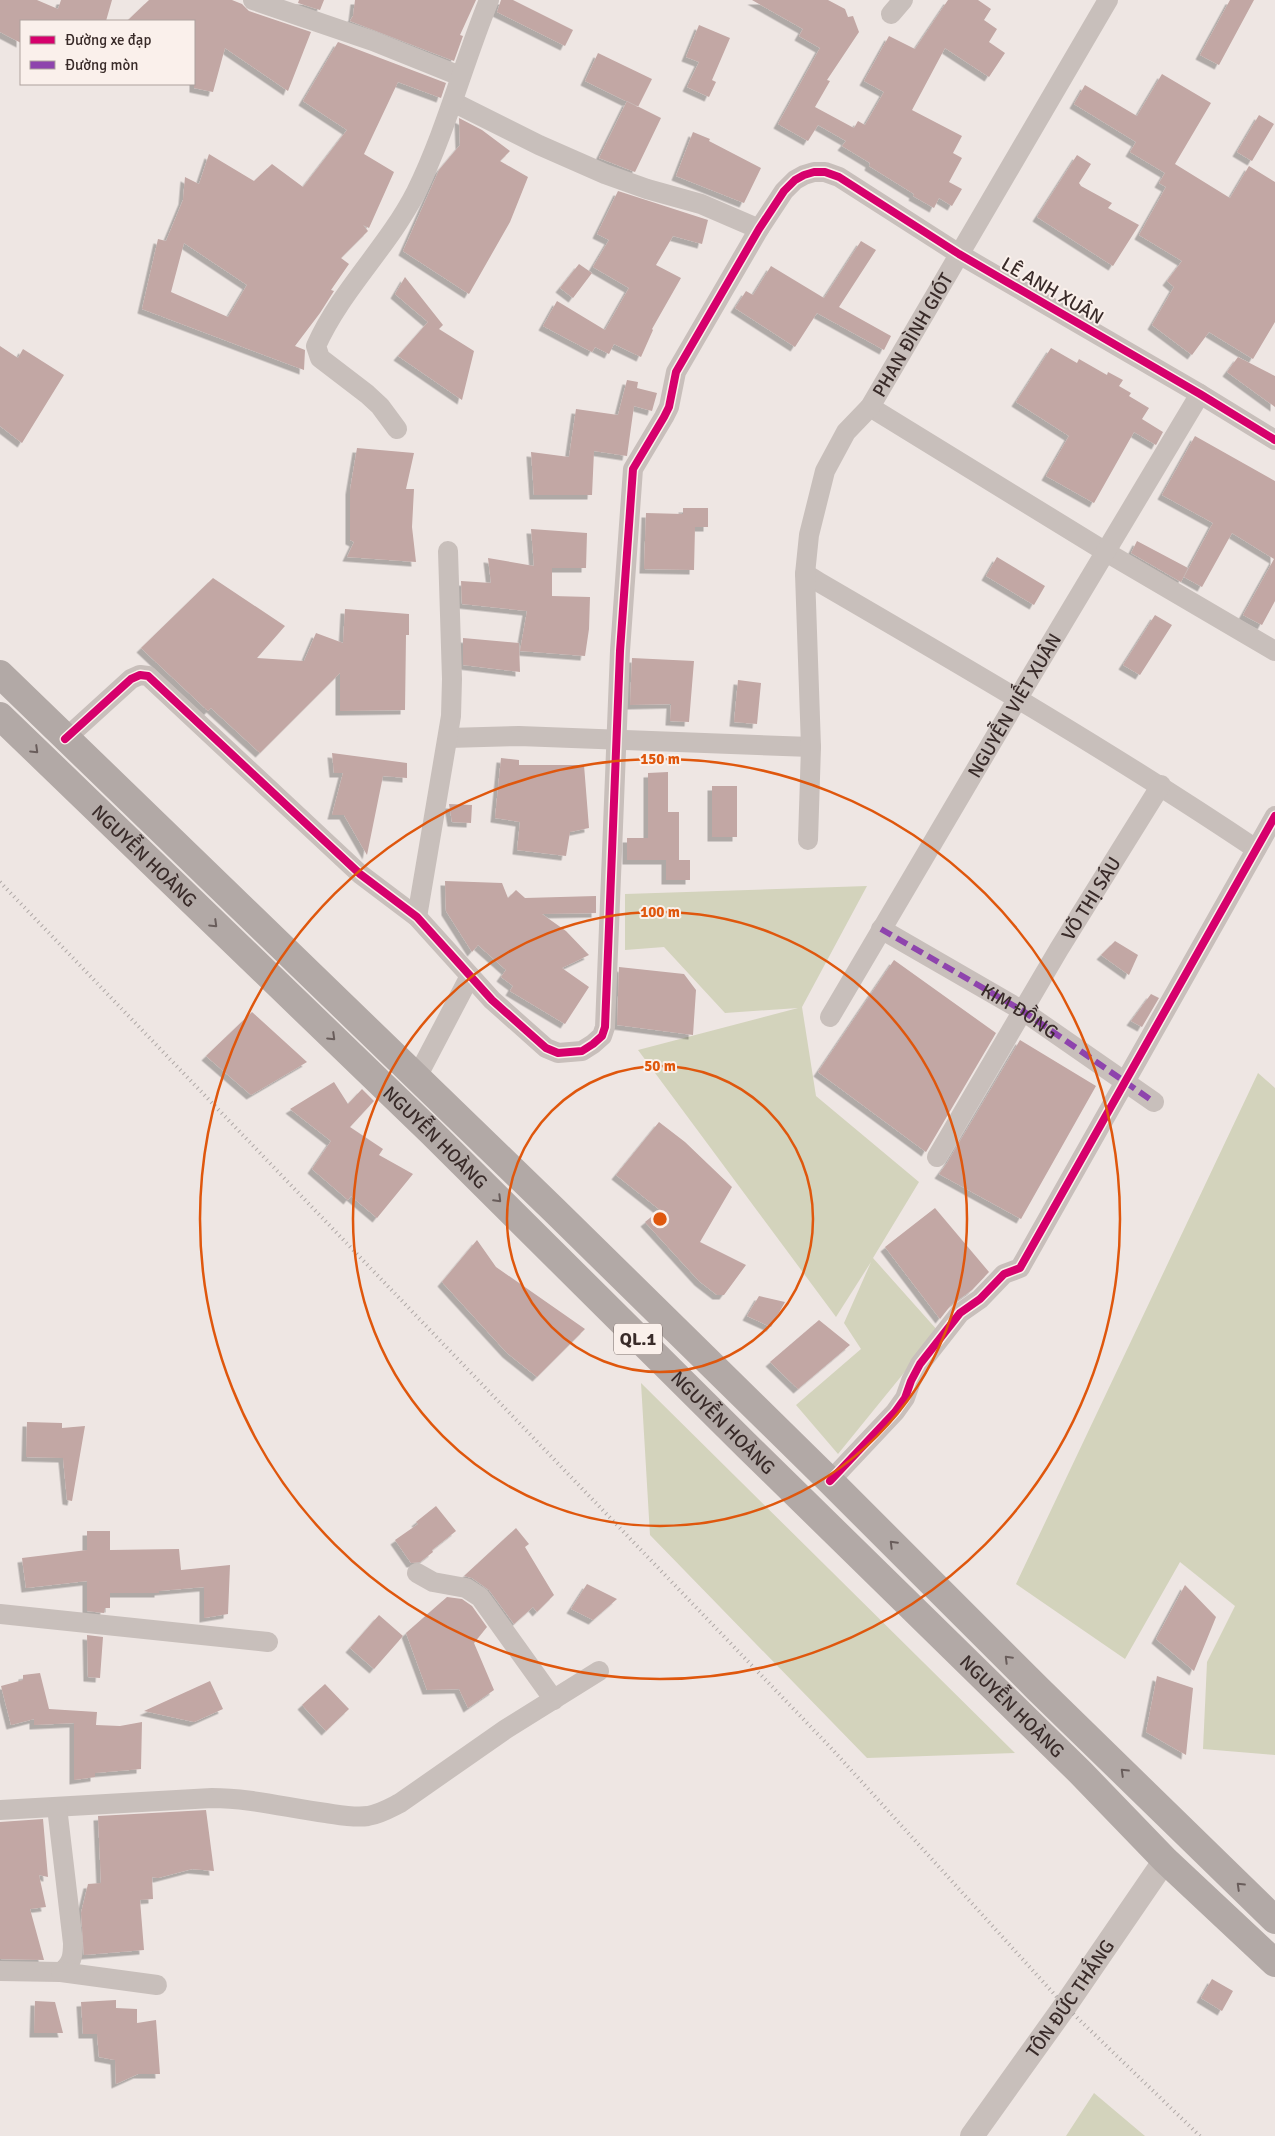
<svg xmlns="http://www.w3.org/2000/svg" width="1275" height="2136" viewBox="0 0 1275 2136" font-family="Signika,sans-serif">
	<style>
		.green { fill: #d3d3bc }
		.building { fill: #c2a7a4; fill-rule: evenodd; filter: url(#shadow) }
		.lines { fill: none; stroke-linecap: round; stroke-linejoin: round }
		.minor { stroke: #c8bfbb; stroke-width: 20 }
		.tertiary { stroke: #c8bfbb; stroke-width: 24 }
		.trunk { stroke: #b2a9a6; stroke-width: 28 }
		.rail { stroke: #afa8a6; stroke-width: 4; stroke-dasharray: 1 4; stroke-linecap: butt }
		.quiet { stroke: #8e44ad; stroke-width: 6; stroke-dasharray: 12 6; stroke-linecap: butt }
		.cycleway-casing { stroke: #faf0eb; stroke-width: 11 }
		.cycleway { stroke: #d6006c; stroke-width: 8 }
		.oneway { stroke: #695d5b }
		.ring { fill: none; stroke: #df570d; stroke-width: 2.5 }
		.labels { text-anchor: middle; stroke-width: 4; stroke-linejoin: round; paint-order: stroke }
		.shield { fill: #faf0eb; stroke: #736663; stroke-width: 1 }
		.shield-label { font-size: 18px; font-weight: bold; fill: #392b29 }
		.street-label { font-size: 19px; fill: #392b29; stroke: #faf0eb }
		.centre { fill: #df570d; stroke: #faf0eb; stroke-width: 2.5 }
		.ring-label { font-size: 15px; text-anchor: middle; font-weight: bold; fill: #df570d; stroke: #faf0eb; stroke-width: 4; stroke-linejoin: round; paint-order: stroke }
	</style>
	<defs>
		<filter id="shadow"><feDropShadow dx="-4.5" dy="4.5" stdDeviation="0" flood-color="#0004"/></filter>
	</defs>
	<rect width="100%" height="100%" fill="#eee6e3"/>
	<path class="green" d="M867,886L802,1007L816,1096L919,1182L873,1258L938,1331L838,1454L796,1405L861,1349L844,1323L871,1262L836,1317L638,1050L798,1008L725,1013L664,947L625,950V894Z
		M1258,1073L1275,1088V1755L1203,1749L1207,1662L1235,1606L1180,1562L1125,1659L1016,1584Z
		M641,1383L1015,1753L867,1758L650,1535Z
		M1094,2093L1139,2131L1145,2136H1066Z"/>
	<path class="building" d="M0,0H37L58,9L61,0H112L106,21H21V43L0,32Z
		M149,0H232L242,4L249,11L311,32L288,91L225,48L213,92L194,88V21H127Z
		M299,0H324L320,10L298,3Z
		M355,0H476L460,35L463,36L454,61L350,21L353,16Z
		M501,0H513L573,30L565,46L497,12Z
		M752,0H828L845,9L848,17L853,16L859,32L827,80L830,81L815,107L854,128L858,121L865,125L884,92L864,81L889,36L915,49L948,0H978L991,9L984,20L997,29L989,42L1005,53L989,77L945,48L912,110L962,136L953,153L962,158L949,182L962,189L952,206L939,198L934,208L913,196L914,194L869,166L870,163L842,146L846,141L818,125L808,141L778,124L820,48L799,36L803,29Z
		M1230,0H1254L1219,65L1200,55Z
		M699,25L730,38L712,80L716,82L709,97L687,87L699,62L686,57Z
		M338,42L446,83L441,98L398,82L364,154L394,172L369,228L363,225L368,231L341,258L349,264L331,290L334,291L320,313L295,346L305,350L304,370L142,309L158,239L166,241L183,200L185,177L199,184L209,154L254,181L272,164L303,187L347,130L303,101ZM184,243L247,285L228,317L171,292Z
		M598,53L652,79L638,107L585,81Z
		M1162,74L1211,103L1175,164L1230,198L1249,166L1275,182V322L1253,359L1209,332L1192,355L1152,325L1174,287L1167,281L1182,261L1139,235L1166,187L1159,183L1165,173L1130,152L1136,142L1074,104L1085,85L1137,116Z
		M627,101L661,118L635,172L599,158Z
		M1259,115L1274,124L1252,161L1237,152Z
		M459,118L482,130L510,151L500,161L528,177L510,222L469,294L403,251L439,170L460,145Z
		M693,132L710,139L709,141L761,168L744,203L676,176Z
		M1077,155L1091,164L1079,183L1081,186L1112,203L1108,208L1139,225L1113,266L1037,217Z
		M618,191L708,220L702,244L673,236L656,265L681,278L652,329L653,330L641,357L614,344L609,354L595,347L592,352L543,326L557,301L605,330L629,288L593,267L609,240L597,234Z
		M861,241L876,250L839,307L891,336L884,350L817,313L795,347L735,308L746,291L753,295L771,266L824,298Z
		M579,264L592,273L573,298L560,288Z
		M405,277L443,325L439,329L474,351L462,400L398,356L428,322L395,294Z
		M0,346L18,358L23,349L64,375L22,443L0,426Z
		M1051,348L1077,363L1079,359L1107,375L1108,372L1123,380L1119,386L1131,393L1129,396L1149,408L1142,419L1163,432L1156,445L1134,432L1094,503L1046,476L1069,436L1016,402Z
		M1238,357L1275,376V407L1227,372Z
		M627,380L638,382L637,388L657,393L652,411L634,406L627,456L594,451L592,495H534L531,452L569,457L576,409L618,415Z
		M1195,436L1275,481V601L1262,625L1243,615L1274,559L1232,533L1202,587L1184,577L1213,523L1162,495Z
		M357,448L414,453L406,489H414L412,527L416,562L347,557L354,542L350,540V490Z
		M683,508H708V527H695L694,570L644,569L646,513L683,514Z
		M531,529L587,533L586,568H552V596L590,597L589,629L585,656L520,651L527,611L462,604L461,581L491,583L488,558L534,566Z
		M1137,541L1188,568L1181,582L1131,553Z
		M997,557L1045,586L1034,605L986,576Z
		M213,578L285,626L257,658L304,661L316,633L343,643L345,609L409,614V635H406L405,710L340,711V673L260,753L211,708L208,711L141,648Z
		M1155,615L1172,625L1140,675L1123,665Z
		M463,638L519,643L520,672L463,665Z
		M632,658L694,661L689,722L670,721L671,704L630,705Z
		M738,680L761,683L757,724L734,722Z
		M332,753L407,763V778L383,776L367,855L344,815H332L343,773H334Z
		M501,758L519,760V765H584L589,828L570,832L566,856L517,850L520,822L495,818Z
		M668,772V812H679V860H690V880H666V860H627V838H648V773Z
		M712,786H737V837H712Z
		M449,804L472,805L471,823L452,822Z
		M445,881L502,883L508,898L516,890L525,898L596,896V913L542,914L566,931L589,955L562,968L589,987L565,1024L510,991L513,986L501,977L506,970L478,945L472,952L446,911Z
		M1115,941L1138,955L1129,975L1101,955Z
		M894,960L996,1033L926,1152L818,1072Z
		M619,967L684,974L696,990L693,1035L617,1025Z
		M1151,994L1159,998L1142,1027L1131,1021Z
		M252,1012L307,1062L251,1095L206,1056Z
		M1020,1040L1096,1086L1021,1219L939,1174L947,1163Z
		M334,1082L348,1104L362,1089L374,1101L350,1127L383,1149L379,1155L413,1174L377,1218L351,1196L348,1200L312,1169L331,1141L290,1109Z
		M659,1122L685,1142L732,1187L700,1242L746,1265L724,1295H717L699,1281L645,1222L660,1210L616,1175Z
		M935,1208L989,1272L972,1290L951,1305L940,1319L885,1247Z
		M477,1240L496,1267L585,1329L537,1377L507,1353L442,1282Z
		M759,1296L785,1302L771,1327L747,1316Z
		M819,1320L850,1345L798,1389L770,1362Z
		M27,1422L62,1423V1428L85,1426L72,1501L67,1500L63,1458L26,1457Z
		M436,1506L456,1531L432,1550L433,1552L420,1562L411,1563L395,1540L418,1524L416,1522Z
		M516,1528L529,1544L525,1547L554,1595L537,1612L533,1607L514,1624L489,1590L472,1578L464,1576Z
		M87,1531H110V1550L179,1549L181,1570L230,1565L228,1614L204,1618V1587L159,1591V1593H110V1608H105L104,1613L87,1611V1581L26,1588L22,1558L87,1550Z
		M587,1584L617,1599L593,1620L571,1609Z
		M1185,1585L1216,1617L1194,1671L1156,1639Z
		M447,1597L462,1599L472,1606L487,1627L474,1643L494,1690L468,1708L459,1689L427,1690L406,1633Z
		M379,1615L403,1636L374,1669L350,1648Z
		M87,1635L103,1637L100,1678L88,1677Z
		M40,1673L49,1709L97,1712L96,1725L120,1726L142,1722L141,1769L95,1773V1777L74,1780V1723L34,1725V1719L11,1725L1,1686L23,1680V1675Z
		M1157,1676L1193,1688L1186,1755L1146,1732Z
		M210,1681L223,1709L194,1722L144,1711Z
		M325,1684L349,1709L326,1731L302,1705Z
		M206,1810L214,1871L192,1869L158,1878L152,1877L153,1899L140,1900L144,1950L84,1955L81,1913L88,1884L101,1883L98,1816Z
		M43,1819L48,1877L39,1875L46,1907L30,1909L44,1960L0,1959V1822Z
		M1212,1979L1233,1991L1222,2011L1201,1998Z
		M116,2000V2008L137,2009V2023L156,2020L160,2074H138L116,2084L115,2060L99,2057L97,2034H83L81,2002Z
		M35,2001L55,2002L63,2033H34Z"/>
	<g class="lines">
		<g class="minor">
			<path d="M253,0L373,41L460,76"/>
			<path d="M891,14L903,0"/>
			<path d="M453,102L539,145L605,174L647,189L701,204L759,229"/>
			<path d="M870,407L1106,552L1275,651"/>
			<path d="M397,429L380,406L367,394L320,358L316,346C341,290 388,247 416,192C446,131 463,64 489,0"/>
			<path d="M805,574C958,663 1110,751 1256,849"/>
			<path d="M448,738L519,736L811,747"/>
			<path d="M65,739L131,679L140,675L148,676L360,874L417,917L492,1000L546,1048L558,1053L582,1051L593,1044L602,1036L605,1027L620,651L633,469L664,417L669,407L676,372L759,229L784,191L795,180L804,175L814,172H825L839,177L959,254L1200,394L1275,440"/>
			<path id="s1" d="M808,840L811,747L805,574L809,535L825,471L846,432L870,407L1108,0"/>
			<path d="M417,917L451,716L452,679L448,551"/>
			<path d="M881,929L1023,1011L1154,1102"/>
			<path id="s2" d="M830,1017L1018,698L1200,394"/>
			<path d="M417,1077L470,976"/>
			<path id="s3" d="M937,1157L1059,949L1161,785"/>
			<path d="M830,1481L895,1412L905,1398L911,1381L920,1364L960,1313L980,1299L1004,1274L1020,1268L1275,816"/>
			<path d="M417,1573L433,1582L466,1588L480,1597L554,1700"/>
			<path d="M0,1614L268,1642"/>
			<path d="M0,1810L212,1798C250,1798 288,1808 326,1813C340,1815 354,1818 368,1816C380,1814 390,1808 400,1803L506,1729L599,1671"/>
			<path d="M0,1971L61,1972C72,1964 73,1956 73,1943L57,1807"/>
			<path d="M61,1972L157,1985"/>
		</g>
		<path class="tertiary" id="s4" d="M972,2136L1065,2006L1165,1860"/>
		<g class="trunk">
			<path d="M0,674L554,1210L830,1481L1038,1689L1275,1920"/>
			<path id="s5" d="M0,716L431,1132L748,1447L1080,1772L1165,1860L1275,1963"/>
		</g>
		<path class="rail" d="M0,882L832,1749L1065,2006L1200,2136"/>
		<path class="quiet" id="s6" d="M881,929L1023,1011L1154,1102"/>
		<defs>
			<path id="cycleway" d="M65,739L131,679L140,675L148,676L360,874L417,917L492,1000L546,1048L558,1053L582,1051L593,1044L602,1036L605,1027L620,651L633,469L664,417L669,407L676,372L759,229L784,191L795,180L804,175L814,172H825L839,177L959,254L1200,394L1275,440
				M830,1481L895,1412L905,1398L911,1381L920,1364L960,1313L980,1299L1004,1274L1020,1268L1275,816"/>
		</defs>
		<use href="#cycleway" class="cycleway-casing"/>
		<use href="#cycleway" class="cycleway"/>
	</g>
	<defs><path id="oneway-chevron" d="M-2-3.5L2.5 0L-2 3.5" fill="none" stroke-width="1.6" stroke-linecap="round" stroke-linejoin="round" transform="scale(1.25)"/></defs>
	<g class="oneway">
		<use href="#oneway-chevron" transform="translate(35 750) rotate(44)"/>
		<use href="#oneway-chevron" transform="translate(214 924) rotate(44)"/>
		<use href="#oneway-chevron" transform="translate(332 1037) rotate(44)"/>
		<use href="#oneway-chevron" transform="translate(498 1199) rotate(45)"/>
		<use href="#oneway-chevron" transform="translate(893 1544) rotate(-135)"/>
		<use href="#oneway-chevron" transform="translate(1008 1659) rotate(-135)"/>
		<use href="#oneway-chevron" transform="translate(1124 1772) rotate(-136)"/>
		<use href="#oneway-chevron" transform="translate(1240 1886) rotate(-136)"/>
	</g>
	<g class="ring">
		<circle cx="660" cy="1219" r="153"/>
		<circle cx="660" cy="1219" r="307"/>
		<circle cx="660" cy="1219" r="460"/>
	</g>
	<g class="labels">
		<rect class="shield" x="614" y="1323.5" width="48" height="31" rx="4"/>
		<g class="shield-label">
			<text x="638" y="1345">QL.1</text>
		</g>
		<g class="street-label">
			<text transform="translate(1053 290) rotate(30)" y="7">LÊ ANH XUÂN</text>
			<text dy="7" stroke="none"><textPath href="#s1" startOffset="534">PHAN ĐÌNH GIÓT</textPath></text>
			<text dy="7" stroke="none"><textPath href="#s2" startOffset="362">NGUYỄN VIẾT XUÂN</textPath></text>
			<text dy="7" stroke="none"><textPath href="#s5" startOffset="201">NGUYỄN HOÀNG</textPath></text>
			<text dy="7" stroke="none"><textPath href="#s3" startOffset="301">VÕ THỊ SÁU</textPath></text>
			<text dy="7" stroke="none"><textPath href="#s6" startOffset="161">KIM ĐỒNG</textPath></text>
			<text dy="7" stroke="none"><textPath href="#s5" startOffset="606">NGUYỄN HOÀNG</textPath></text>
			<text dy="7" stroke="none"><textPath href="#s5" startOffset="1011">NGUYỄN HOÀNG</textPath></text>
			<text dy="7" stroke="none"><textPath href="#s5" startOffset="1416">NGUYỄN HOÀNG</textPath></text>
			<text dy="7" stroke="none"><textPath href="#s4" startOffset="169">TÔN ĐỨC THẮNG</textPath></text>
		</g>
	</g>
	<circle cx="660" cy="1219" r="8" class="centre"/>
	<g class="ring-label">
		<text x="660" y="764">150 m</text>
		<text x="660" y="917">100 m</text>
		<text x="660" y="1071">50 m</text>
	</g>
	<rect x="20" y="20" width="175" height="65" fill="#faf0eb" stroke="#ada19d"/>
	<rect x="30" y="36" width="25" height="8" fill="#d6006c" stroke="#ada19d"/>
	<text x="65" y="45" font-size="15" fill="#392b29">Đường xe đạp</text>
	<rect x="30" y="61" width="25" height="8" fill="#8e44ad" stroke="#ada19d"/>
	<text x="65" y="70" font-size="15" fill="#392b29">Đường mòn</text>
</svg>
